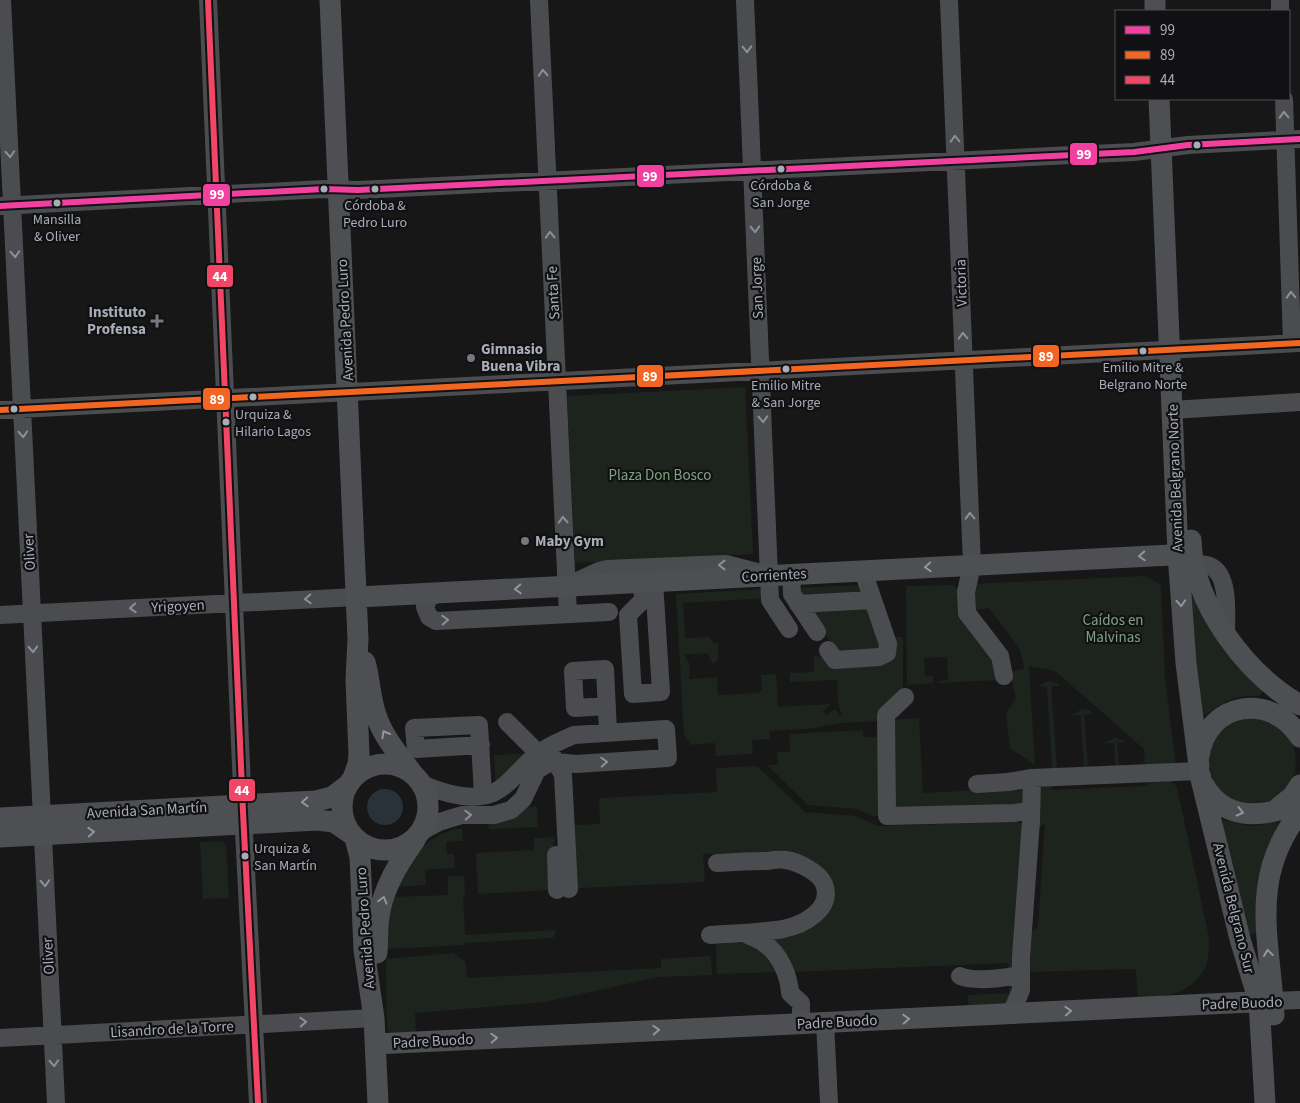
<svg xmlns="http://www.w3.org/2000/svg" width="1300" height="1103" viewBox="0 0 1300 1103" font-family="'Source Sans 3',sans-serif">
	<style>
		.green { fill: #1d241e }
		.water { fill: #2a3239 }
		.lines { fill: none; stroke-linecap: round; stroke-linejoin: round }
		.minor { stroke: #4b4c50; stroke-width: 18 }
		.major { stroke: #4d4f52; stroke-width: 21 }
		.bus-1-casing { stroke: #111113; stroke-width: 10 }
		.bus-2-casing { stroke: #111113; stroke-width: 10 }
		.bus-3-casing { stroke: #111113; stroke-width: 10 }
		.bus-1 { stroke: #f240a1; stroke-width: 6 }
		.bus-2 { stroke: #f26522; stroke-width: 6 }
		.bus-3 { stroke: #f34667; stroke-width: 6 }
		.oneway { stroke: #8c9099 }
		.oneway2 { stroke: #91969e }
		.bus-dot { fill: #a8adb8; stroke: #111113; stroke-width: 2 }
		.poi-dot { fill: #757880; stroke: #111113; stroke-width: 2 }
		.labels { text-anchor: middle; stroke-width: 4.5; stroke-linejoin: round; paint-order: stroke }
		.bus-label { font-size: 14px; fill: #a8adb8; stroke: #111113 }
		.street-label { font-size: 15px; fill: #a8adb8; stroke: #111113 }
		.poi-label { font-size: 15px; font-weight: bold; fill: #a8adb8; stroke: #111113; text-anchor: start }
		.park-label { font-size: 15px; fill: #7fa381; stroke: #111113 }
		.line-badge { stroke: #111113; stroke-width: 2 }
		.badge-label { font-size: 14px; text-anchor: middle; font-weight: bold; fill: #fff }
	</style>
	<rect width="100%" height="100%" fill="#171717"/>
	<path class="green" d="M745,387L753,554L575,563L567,396Z
		M1186,573L1231,658L1263,692L1260,696C1238,694 1222,702 1206,715L1202,714Z
		M1145,576L1161,585L1165,679L1176,767L1145,768L1144,749L1055,671L1029,666L1035,765L1010,748L1006,713L1016,698L1012,680L1009,679L1008,672L1024,669L1020,649L989,608L973,611L972,584Z
		M861,585L864,593L800,597L797,588Z
		M953,585L960,592L997,662L1000,680L938,683V681L948,680L947,657L924,658L925,677L933,676V683L907,685L906,586Z
		M766,589L767,598L683,603L685,638L710,637L713,643H718V659L716,662L713,663L709,659H711L707,653L684,655L690,664L689,679L717,677L718,695L758,693L762,689L761,675L776,674L778,707L831,704L823,711L826,715L835,709L840,716L843,714L838,707L840,706L838,703L837,680L790,682V673L814,672V657L827,656L884,662L893,637H903V694L881,721L840,723L807,729L770,731V739L752,740L753,754L716,756L715,743L691,745L684,734L676,594Z
		M869,607L883,648L838,654L809,610Z
		M1049,681L1057,683L1060,686H1051L1057,768H1052L1047,687L1038,686Z
		M1082,709L1090,711L1093,714L1084,715L1088,766H1097V771L1076,772V767H1084L1081,715H1072Z
		M1208 761a44 44 0 1 1 88 0a44 44 0 1 1-88 0Z
		M919,718L923,793L1025,788V805L891,809L889,720Z
		M863,730V737H881L882,816H872L858,809L808,805L767,765H778L777,752H790L789,734Z
		M1115,737L1126,742L1117,743L1119,765H1128V769L1107,770L1106,766L1115,765L1114,743H1105Z
		M531,753L496,786L494,755Z
		M757,766L805,812L856,816L877,826L1017,822L1024,825L1015,970H1009L1008,963L792,972L766,936L827,911L805,858L796,854L785,851L703,854L705,882L562,889L572,825L600,824L599,798L717,792L716,768Z
		M1155,777H1167L1177,787L1209,938C1209,945 1209,952 1208,958C1207,965 1204,971 1200,976C1182,997 1163,996 1138,998L1136,969L1026,972L1029,934L1038,927L1045,823L1036,830L1040,789L1042,786L1058,781L1050,790L1146,786Z
		M537,806L538,827L489,829L488,821L524,807Z
		M1224,820L1251,826L1275,822L1278,824L1268,847L1259,877L1256,933L1249,935L1222,824Z
		M455,829H462L463,841L446,842L447,854H454L455,868L425,870L426,885L396,887C414,858 421,839 455,829Z
		M555,837L549,861L550,890L478,894L476,853L534,850V838Z
		M222,841L226,846L229,898L203,899L200,842Z
		M448,876H464L465,894L463,895L465,935L557,930L553,938L465,943V945L386,949L385,933L393,897L448,895Z
		M734,941L759,947L778,972L717,974L716,942Z
		M453,953L466,962L467,978L661,968V959L711,956L712,975L658,977L545,1002L415,1013L416,1033L391,1034L387,1029L386,959Z
		M1009,984L1013,985L1010,1005L968,1007V995L1009,993Z"/>
	<path class="water" d="M367 807a18 18 0 1 1 36 0a18 18 0 1 1-36 0Z"/>
	<g class="lines">
		<path class="minor" d="M2,0L56,1103
			M208,0L243,812L258,1103
			M539,0L568,614
			M745,0L770,600L789,629
			M949,0L972,565L966,592L967,613L1000,656L1004,676
			M1280,0V11
			M1284,99L1292,343
			M0,206L324,189L358,190L1134,152L1188,145L1300,139
			M0,410L1300,343
			M1172,410L1300,402
			M1194,564C1199,564 1206,564 1210,566C1230,574 1226,616 1226,633
			M791,574L792,594L817,632
			M642,582L643,600L628,615L633,694L661,692L654,581
			M571,584L599,571L607,569L726,564L761,573
			M437,593L429,598L425,607L429,617L436,621L609,612
			M798,604L872,600
			M0,615L357,597
			M828,650L835,660L879,657L887,653L888,644L863,571
			M905,697L886,715L887,816L1015,813L1031,810
			M607,706L575,708L573,671L605,669L608,732
			M507,722L539,754
			M481,745L416,749L414,728L479,725L483,795
			M552,755L563,775L569,889
			M977,784L1008,782L1032,778L1200,771
			M422,831L439,822L462,815H494L511,810L523,799L537,770L547,764L556,762L576,764L668,758L666,729L574,735C560,741 546,747 534,757C520,768 510,785 493,793C471,802 443,793 422,784
			M556,855L557,890
			M743,933C750,936 759,939 765,944C780,954 789,976 790,993L801,1003V1023
			M710,935C734,933 759,933 783,929C803,925 834,909 824,884C819,872 798,862 786,860C780,859 773,860 767,861C750,861 733,862 717,863
			M960,976C975,982 1004,978 1020,975
			M1273,1001L1300,1000
			M1011,1014L1021,990V957L1031,821L1032,778
			M825,1022L829,1103
			M0,1038L374,1018"/>
		<path class="major" d="M330,0L358,639L356,680L359,754L358,764L353,778
			M1155,0V11
			M1159,99L1178,554L1186,663L1199,766
			M1191,540C1193,604 1246,674 1300,705
			M357,597L1191,554
			M365,662C370,679 370,698 376,715C383,737 399,755 413,774
			M1199,756C1207,701 1272,692 1300,737
			M342 807a43 43 0 1 1 86 0a43 43 0 1 1-86 0Z
			M1200,775L1240,939L1259,1002L1265,1103
			M1204,785C1225,823 1266,817 1300,803
			M1278,808L1293,796L1300,785
			M0,818L316,801L332,797L349,784
			M0,837L317,820L334,822L350,833
			M355,838L360,857L364,950L374,1018L378,1103
			M377,953C378,941 377,929 379,917C383,888 398,864 415,840
			M1274,1015C1270,939 1248,879 1300,812
			M375,1044L1273,1001"/>
		<defs>
			<path id="bus-1" d="M0,206L324,189L358,190L1134,152L1188,145L1300,139"/>
			<path id="bus-2" d="M0,410L1300,343"/>
			<path id="bus-3" d="M208,0L243,812L258,1103"/>
		</defs>
		<use href="#bus-1" class="bus-1-casing"/>
		<use href="#bus-2" class="bus-2-casing"/>
		<use href="#bus-3" class="bus-3-casing"/>
		<use href="#bus-1" class="bus-1"/>
		<use href="#bus-2" class="bus-2"/>
		<use href="#bus-3" class="bus-3"/>
	</g>
	<defs><path id="oneway-chevron" d="M-2-3.5L2.5 0L-2 3.5" fill="none" stroke-width="1.6" stroke-linecap="round" stroke-linejoin="round" transform="scale(1.25)"/></defs>
	<g class="oneway">
		<use href="#oneway-chevron" transform="translate(747 49) rotate(88)"/>
		<use href="#oneway-chevron" transform="translate(543 73) rotate(-93)"/>
		<use href="#oneway-chevron" transform="translate(1284 115) rotate(-92)"/>
		<use href="#oneway-chevron" transform="translate(955 139) rotate(-92)"/>
		<use href="#oneway-chevron" transform="translate(10 154) rotate(87)"/>
		<use href="#oneway-chevron" transform="translate(755 229) rotate(88)"/>
		<use href="#oneway-chevron" transform="translate(550 235) rotate(-93)"/>
		<use href="#oneway-chevron" transform="translate(15 254) rotate(87)"/>
		<use href="#oneway-chevron" transform="translate(1291 295) rotate(-92)"/>
		<use href="#oneway-chevron" transform="translate(963 336) rotate(-92)"/>
		<use href="#oneway-chevron" transform="translate(763 419) rotate(88)"/>
		<use href="#oneway-chevron" transform="translate(23 434) rotate(87)"/>
		<use href="#oneway-chevron" transform="translate(970 516) rotate(-92)"/>
		<use href="#oneway-chevron" transform="translate(563 520) rotate(-93)"/>
		<use href="#oneway-chevron" transform="translate(722 565) rotate(-180)"/>
		<use href="#oneway-chevron" transform="translate(308 599) rotate(177)"/>
		<use href="#oneway-chevron" transform="translate(133 608) rotate(177)"/>
		<use href="#oneway-chevron" transform="translate(445 620) rotate(-3)"/>
		<use href="#oneway-chevron" transform="translate(33 649) rotate(87)"/>
		<use href="#oneway-chevron" transform="translate(604 762) rotate(-3)"/>
		<use href="#oneway-chevron" transform="translate(468 815) rotate(-3)"/>
		<use href="#oneway-chevron" transform="translate(45 883) rotate(87)"/>
		<use href="#oneway-chevron" transform="translate(303 1022) rotate(-3)"/>
		<use href="#oneway-chevron" transform="translate(54 1063) rotate(87)"/>
	</g>
	<g class="oneway2">
		<use href="#oneway-chevron" transform="translate(1142 556) rotate(177)"/>
		<use href="#oneway-chevron" transform="translate(928 567) rotate(177)"/>
		<use href="#oneway-chevron" transform="translate(518 589) rotate(177)"/>
		<use href="#oneway-chevron" transform="translate(1181 603) rotate(87)"/>
		<use href="#oneway-chevron" transform="translate(385 734) rotate(-120)"/>
		<use href="#oneway-chevron" transform="translate(305 802) rotate(177)"/>
		<use href="#oneway-chevron" transform="translate(1240 812) rotate(14)"/>
		<use href="#oneway-chevron" transform="translate(91 832) rotate(-3)"/>
		<use href="#oneway-chevron" transform="translate(383 900) rotate(-74)"/>
		<use href="#oneway-chevron" transform="translate(1268 953) rotate(-96)"/>
		<use href="#oneway-chevron" transform="translate(1068 1011) rotate(-3)"/>
		<use href="#oneway-chevron" transform="translate(906 1019) rotate(-3)"/>
		<use href="#oneway-chevron" transform="translate(656 1030) rotate(-3)"/>
		<use href="#oneway-chevron" transform="translate(494 1038) rotate(-3)"/>
	</g>
	<g class="bus-dot">
		<circle cx="1197" cy="145" r="4.5"/>
		<circle cx="781" cy="169" r="4.5"/>
		<circle cx="324" cy="189" r="4.5"/>
		<circle cx="375" cy="189" r="4.5"/>
		<circle cx="57" cy="203" r="4.5"/>
		<circle cx="1143" cy="351" r="4.5"/>
		<circle cx="786" cy="369" r="4.5"/>
		<circle cx="253" cy="397" r="4.5"/>
		<circle cx="14" cy="409" r="4.5"/>
		<circle cx="226" cy="422" r="4.5"/>
		<circle cx="245" cy="856" r="4.5"/>
	</g>
	<g class="poi-dot">
		<path d="M154.5 313.5h5v5h5v5h-5v5h-5v-5h-5v-5h5z"/>
		<circle cx="471" cy="358" r="5"/>
		<circle cx="525" cy="541" r="5"/>
	</g>
	<g class="labels">
		<g class="bus-label">
			<text x="781" y="190">Córdoba &amp;<tspan x="781" dy="17">San Jorge</tspan></text>
			<text x="375" y="210">Córdoba &amp;<tspan x="375" dy="17">Pedro Luro</tspan></text>
			<text x="57" y="224">Mansilla<tspan x="57" dy="17">&amp; Oliver</tspan></text>
			<text x="1143" y="372">Emilio Mitre &amp;<tspan x="1143" dy="17">Belgrano Norte</tspan></text>
			<text x="786" y="390">Emilio Mitre<tspan x="786" dy="17">&amp; San Jorge</tspan></text>
			<text x="235" y="419" text-anchor="start">Urquiza &amp;<tspan x="235" dy="17">Hilario Lagos</tspan></text>
			<text x="254" y="853" text-anchor="start">Urquiza &amp;<tspan x="254" dy="17">San Martín</tspan></text>
		</g>
		<g class="street-label">
			<text transform="translate(961 283) rotate(-92)" y="5">Victoria</text>
			<text transform="translate(757 288) rotate(-92)" y="5">San Jorge</text>
			<text transform="translate(553 293) rotate(-93)" y="5">Santa Fe</text>
			<text transform="translate(345 320) rotate(-93)" y="5">Avenida Pedro Luro</text>
			<text transform="translate(1175 478) rotate(-92)" y="5">Avenida Belgrano Norte</text>
			<text transform="translate(29 552) rotate(-93)" y="5">Oliver</text>
			<text transform="translate(774 575) rotate(-3)" y="5">Corrientes</text>
			<text transform="translate(178 606) rotate(-3)" y="5">Yrigoyen</text>
			<text transform="translate(147 810) rotate(-3)" y="5">Avenida San Martín</text>
			<text transform="translate(1234 908) rotate(76)" y="5">Avenida Belgrano Sur</text>
			<text transform="translate(365 928) rotate(-94)" y="5">Avenida Pedro Luro</text>
			<text transform="translate(48 956) rotate(-93)" y="5">Oliver</text>
			<text transform="translate(1242 1003) rotate(-2)" y="5">Padre Buodo</text>
			<text transform="translate(837 1022) rotate(-3)" y="5">Padre Buodo</text>
			<text transform="translate(172 1029) rotate(-3)" y="5">Lisandro de la Torre</text>
			<text transform="translate(433 1041) rotate(-3)" y="5">Padre Buodo</text>
		</g>
		<g class="poi-label">
			<text x="146" y="317" text-anchor="end">Instituto<tspan x="146" dy="17">Profensa</tspan></text>
			<text x="481" y="354">Gimnasio<tspan x="481" dy="17">Buena Vibra</tspan></text>
			<text x="535" y="546">Maby Gym</text>
		</g>
		<g class="park-label">
			<text x="660" y="480">Plaza Don Bosco</text>
			<text x="1113" y="625">Caídos en<tspan x="1113" dy="17">Malvinas</tspan></text>
		</g>
	</g>
	<g class="line-badge">
		<rect x="1069" y="142" width="29" height="24" rx="5" fill="#f240a1"/>
		<rect x="636" y="164" width="29" height="24" rx="5" fill="#f240a1"/>
		<rect x="202" y="183" width="29" height="24" rx="5" fill="#f240a1"/>
		<rect x="206" y="264" width="28" height="24" rx="5" fill="#f34667"/>
		<rect x="1032" y="344" width="28" height="24" rx="5" fill="#f26522"/>
		<rect x="636" y="364" width="28" height="24" rx="5" fill="#f26522"/>
		<rect x="202" y="387" width="29" height="24" rx="5" fill="#f26522"/>
		<rect x="228" y="778" width="28" height="24" rx="5" fill="#f34667"/>
	</g>
	<g class="badge-label">
		<text x="1084" y="159">99</text>
		<text x="650" y="181">99</text>
		<text x="217" y="199">99</text>
		<text x="220" y="281">44</text>
		<text x="1046" y="361">89</text>
		<text x="650" y="381">89</text>
		<text x="217" y="404">89</text>
		<text x="242" y="795">44</text>
	</g>
	<rect x="1115" y="10" width="175" height="90" fill="#111113" stroke="#4d4f55"/>
	<rect x="1125" y="26" width="25" height="8" fill="#f240a1" stroke="#4d4f55"/>
	<text x="1160" y="35" font-size="15" fill="#a8adb8">99</text>
	<rect x="1125" y="51" width="25" height="8" fill="#f26522" stroke="#4d4f55"/>
	<text x="1160" y="60" font-size="15" fill="#a8adb8">89</text>
	<rect x="1125" y="76" width="25" height="8" fill="#f34667" stroke="#4d4f55"/>
	<text x="1160" y="85" font-size="15" fill="#a8adb8">44</text>
</svg>
